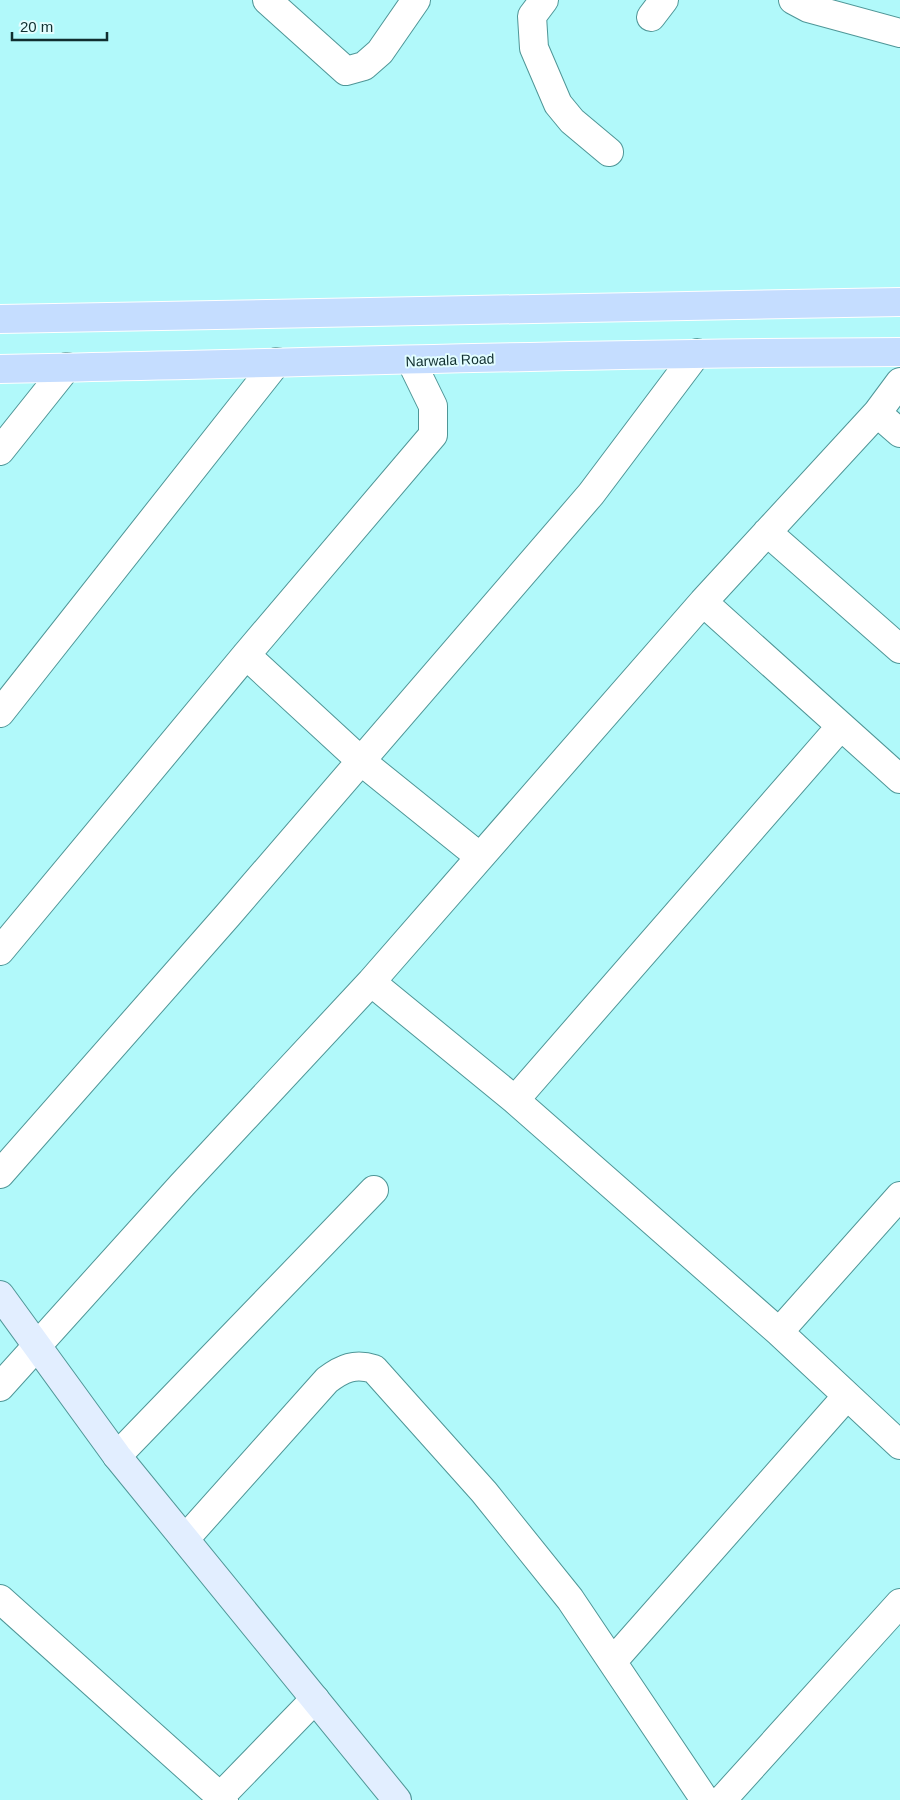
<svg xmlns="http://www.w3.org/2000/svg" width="900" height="1800" viewBox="0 0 900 1800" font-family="Arial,sans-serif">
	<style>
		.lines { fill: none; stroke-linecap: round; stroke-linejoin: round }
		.street-casing { stroke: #4f9697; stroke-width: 30 }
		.secondary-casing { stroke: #4f9697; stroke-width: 30 }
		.primary-casing { stroke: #fff; stroke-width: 30 }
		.street { stroke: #fff; stroke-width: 28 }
		.secondary { stroke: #e2eeff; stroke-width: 28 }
		.primary { stroke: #c5ddff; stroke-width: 28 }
		.labels { text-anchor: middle; stroke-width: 4; stroke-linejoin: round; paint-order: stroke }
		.street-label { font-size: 14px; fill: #102e2f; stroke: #e2fdfe }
	</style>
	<rect width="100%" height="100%" fill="#b1f9fa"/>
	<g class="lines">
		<defs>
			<path id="street" d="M267,0L346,71L364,66L380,52L416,0
				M544,0L532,16L534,48L558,104L572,121L609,152
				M793,0L808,8L900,33
				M651,17L664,0
				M877,413L900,433
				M0,451L67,367
				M767,532L900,649
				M703,602L900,779
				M246,655L361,761L480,857
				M0,713L277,362
				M0,951L246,655L433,435V406L411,361
				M371,982L515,1100L779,1332L900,1445
				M515,1100L841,726
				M0,1174L228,915L591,494L697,353
				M779,1332L900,1196
				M0,1387L182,1185L371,982L703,602L877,413L900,382
				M117,1456L374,1190
				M185,1539L327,1380C343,1368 355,1363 374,1369L484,1492L570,1599L705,1800
				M0,1599L224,1800
				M613,1661L846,1397
				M217,1800L315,1699
				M722,1800L900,1603"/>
			<path id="secondary" d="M0,1295L117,1456L397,1800"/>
			<path id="primary" d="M0,319L900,302
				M0,369C300,363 600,353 900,352"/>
		</defs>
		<use href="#street" class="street-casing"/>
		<use href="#secondary" class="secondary-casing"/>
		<use href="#primary" class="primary-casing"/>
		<use href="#street" class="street"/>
		<use href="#secondary" class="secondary"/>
		<use href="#primary" class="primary"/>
	</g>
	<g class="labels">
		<g class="street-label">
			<text transform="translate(450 360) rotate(-2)" y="5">Narwala Road</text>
		</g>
	</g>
	<path d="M12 32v8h95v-8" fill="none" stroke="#102e2f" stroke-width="2.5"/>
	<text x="20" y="32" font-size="15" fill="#102e2f" stroke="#e2fdfe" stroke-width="4" paint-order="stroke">20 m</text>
</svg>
